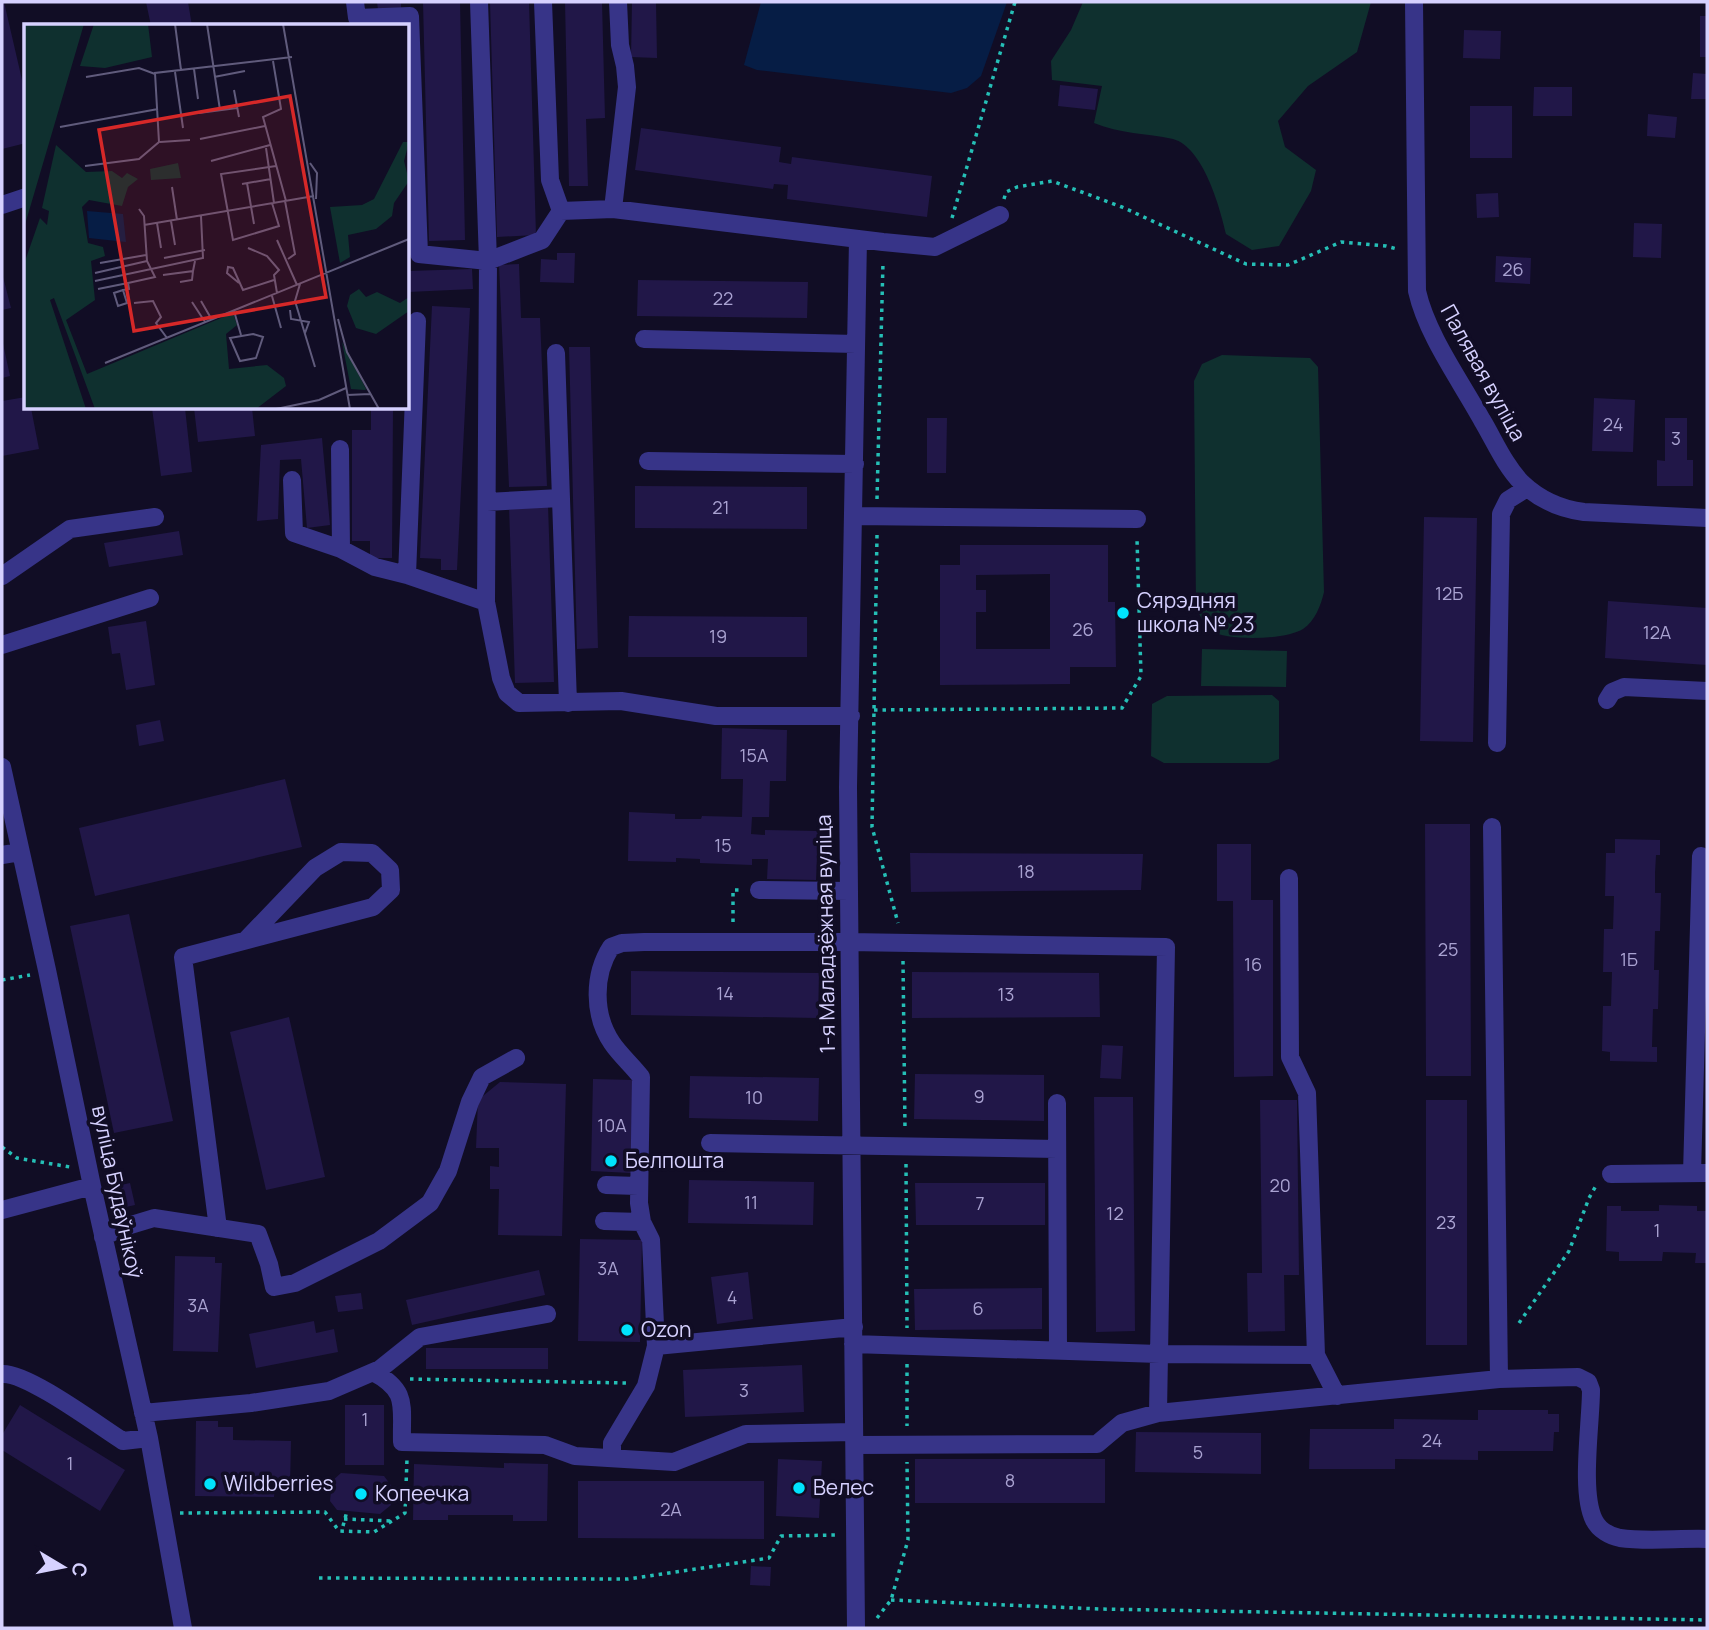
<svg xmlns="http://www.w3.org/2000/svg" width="1709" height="1630" viewBox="0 0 1709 1630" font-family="Manrope,sans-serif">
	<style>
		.green { fill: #0f302f }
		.water { fill: #061d45 }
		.building { fill: #211748; fill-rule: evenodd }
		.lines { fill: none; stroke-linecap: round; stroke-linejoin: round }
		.path { stroke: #25bfb6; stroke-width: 3.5; stroke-dasharray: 3.5 5; stroke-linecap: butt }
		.minor { stroke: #373488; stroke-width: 18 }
		.poi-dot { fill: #00e3fc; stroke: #110d25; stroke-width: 2.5 }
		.labels { text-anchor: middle; stroke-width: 7; stroke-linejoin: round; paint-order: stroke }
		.number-label { font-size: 18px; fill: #a9a2d1 }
		.street-label { font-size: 21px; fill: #d6d1ff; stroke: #110d25 }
		.poi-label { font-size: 21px; fill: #d6d1ff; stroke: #110d25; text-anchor: start }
		.inset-road { fill: none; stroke: #605b7c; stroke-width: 2 }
		.view { fill: #d62828; fill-opacity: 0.15; stroke: #d62828; stroke-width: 3.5 }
		.inset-edge { fill: none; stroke: #d6d1ff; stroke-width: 3.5 }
	</style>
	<rect width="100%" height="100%" fill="#110d25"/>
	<path class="green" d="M1083,2H1371L1357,52L1308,86L1278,121L1285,147L1316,170L1311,191L1279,246L1252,250L1226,234C1220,207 1203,147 1173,139C1146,133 1120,134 1094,123L1102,86L1052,80L1051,61L1071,30Z
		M1222,355L1310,358L1318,367L1324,592C1321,605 1315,621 1303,629C1286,640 1227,641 1211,631C1204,626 1200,615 1196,607L1194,381L1202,364Z
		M1202,649L1287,651L1286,687L1201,686Z
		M1272,695L1279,701V759L1269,763H1164L1151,756L1152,704L1167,696Z"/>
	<path class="water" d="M761,2H1007L981,76L967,88L951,93L757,70L744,65Z"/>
	<path class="building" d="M2,2H4L26,97V143L2,149Z
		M146,2H188L192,26H151Z
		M377,2H401V9L378,10Z
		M423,2H460L465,240L429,241Z
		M490,2H529L536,235L497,237Z
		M565,2H602L605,118L586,119L588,186H569Z
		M632,2H656L657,58L631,57Z
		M1700,16H1707V57H1700Z
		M1464,30L1501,31L1500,59L1463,58Z
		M1693,73L1707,74V99H1691Z
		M1060,85L1098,89L1095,110L1058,106Z
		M1534,87H1572V116H1533Z
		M1470,106H1512V158H1470Z
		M1648,114L1677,117L1675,138L1647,136Z
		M641,128L781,147L779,162L791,164L792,157L932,176L927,217L787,199L788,185L774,184L773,189L635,170Z
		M1498,193L1499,217L1477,218L1476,194Z
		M1634,223L1662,224L1661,258L1633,257Z
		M557,253H575L574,283L540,282L541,259L557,260Z
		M1496,256L1531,258L1530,284L1495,282Z
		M519,264L521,318H540L547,486L509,487L499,265Z
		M472,269L473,289L408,292V271Z
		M2,273L11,308L2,310Z
		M638,280L808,282L807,318L637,316Z
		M432,306L470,308L457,570H441V559L420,558Z
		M2,339L10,376L2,378Z
		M569,347H590L598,648L577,649Z
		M26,397V408H31L39,449L2,456V401Z
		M1594,398L1635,400L1633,452L1592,451Z
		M152,408H185L192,472L161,476Z
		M194,408H252L255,436L198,442Z
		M371,408H393L392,558H370V541H352V430H371Z
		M927,418H947L946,473H927Z
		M1665,418H1687V460H1693V486H1657V460L1665,461Z
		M322,438L330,525L307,528L301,459L280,460L278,519L257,521L261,445Z
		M635,486L807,487V529L635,528Z
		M548,505L554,682L515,683L509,506Z
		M1424,517L1477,518L1473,742L1420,741Z
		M179,531L183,555L109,567L104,543Z
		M960,545H1108V602H1115L1116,667H1070V684L940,685V565H960ZM1050,574V649H976V612H986V590H976V575Z
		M1608,601L1707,608V665L1605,658Z
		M629,616L807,617V657H628Z
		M146,621L155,685L126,690L120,653L112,654L108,627Z
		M160,720L164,741L139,746L136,725Z
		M722,728L787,730L786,781H770L769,817H752L751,834L765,835V830L818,831L816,880L767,879L768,859H752V865L700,863V859L676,858V862L628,861L629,812L675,814V819H701L702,816L742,817L743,779H721Z
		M285,779L302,847L95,896L79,828Z
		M1425,824H1470L1471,1076H1426Z
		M1615,839L1660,840V855H1656L1655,873V893H1661L1660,931H1655L1654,970H1659L1658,1009H1653L1652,1047H1657V1062L1610,1061V1052L1602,1051L1603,1006H1611L1612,972H1603L1604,929H1613L1614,896H1605L1606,853H1615Z
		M1217,844H1251V900H1273V1076L1234,1077L1233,901H1217Z
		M910,853L1143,854L1141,890L911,892Z
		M129,914L173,1121L114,1133L70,926Z
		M631,971L819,973L818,1018L631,1015Z
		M912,972L1099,973L1100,1017L912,1018Z
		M289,1017L325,1177L266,1190L230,1032Z
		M1102,1045L1123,1046L1121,1079L1100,1078Z
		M915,1074L1044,1075V1121L914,1119Z
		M690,1076L819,1078L818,1121L689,1118Z
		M593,1079L634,1080L631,1173L591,1171Z
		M500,1082L566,1084L562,1236L498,1235L499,1189H490V1166L499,1167V1148H476L478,1100Z
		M1094,1097H1133L1135,1331L1096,1332Z
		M1260,1100H1297L1299,1275H1284L1285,1331L1248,1332L1247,1273H1262Z
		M1426,1100H1467V1345H1426Z
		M689,1180L814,1182L813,1225L688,1223Z
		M130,1183L135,1205L121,1208L116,1186Z
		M915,1183H1045V1225H916Z
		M1659,1205L1697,1206V1211H1707V1263H1695L1696,1253L1663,1252L1662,1261H1619V1252L1606,1251L1607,1206H1621V1211H1659Z
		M580,1239L642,1240L640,1342L578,1341Z
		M175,1256L215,1257V1263H222L218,1352L173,1351Z
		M539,1270L545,1295L412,1325L406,1300Z
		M748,1272L753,1319L717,1324L711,1277Z
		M1042,1288V1329L915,1330L914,1289Z
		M361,1293L363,1309L338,1312L335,1296Z
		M314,1321L316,1333L334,1329L338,1352L256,1368L249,1334Z
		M426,1348H548V1369H426Z
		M802,1365L804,1412L685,1417L683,1370Z
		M20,1405L125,1470L100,1511L2,1450V1435Z
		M345,1405H384V1465H345Z
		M1478,1410H1548V1414H1559V1432H1554L1553,1451H1478V1460L1395,1459V1469H1309L1310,1429H1394V1419L1478,1420Z
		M196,1421H218V1427H233V1440L291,1441L290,1486H275L274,1497L195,1496Z
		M1136,1432L1261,1433V1474L1135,1472Z
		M778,1459L822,1461L819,1518L776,1516Z
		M915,1459H1105V1503H915Z
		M504,1463L548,1464L547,1521H513V1515H448V1520H413L414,1464L504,1468Z
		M341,1473L384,1476L393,1488L391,1505L380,1514L337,1510L330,1501L332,1481Z
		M578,1481H764V1539L578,1538Z
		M751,1566L771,1567L770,1586L750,1585Z"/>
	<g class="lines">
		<path class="path" d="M1004,199L1006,192L1017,187L1052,181L1122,207L1246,264L1288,265L1341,242L1386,246L1397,249
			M952,218L1015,2
			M877,499L883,262
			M877,535L872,827L898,923
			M874,710L1122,708L1141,676L1137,539
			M733,922V890H743
			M903,961L905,1129
			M2,980L30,975
			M2,1147L17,1158L70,1167
			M906,1164L907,1328
			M1519,1323L1569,1251L1589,1198L1597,1184
			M907,1364V1426
			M410,1379L626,1383
			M180,1513L325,1512L339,1531L374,1532L405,1513L407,1459
			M344,1519L392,1521
			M343,1526L347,1511
			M319,1578L628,1579L769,1558L781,1536L836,1535
			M891,1600L1099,1609L1707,1620
			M877,1618L891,1600L908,1540L907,1462"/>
		<path class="minor" d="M355,2L357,18L410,16L419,254L488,261L542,240L561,211L613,209L883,242L935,247L1000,215
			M479,2L488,261L486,602L501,678L507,693L519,703L621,701L716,716H851
			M543,2L550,180L561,211
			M1414,2L1417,291C1427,335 1460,380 1482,420C1494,440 1505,466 1522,483C1540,500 1560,509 1584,512L1707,518
			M2,205L26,197
			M613,209L627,87L625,66L620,45L618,2
			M417,321L407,575L486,602
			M644,339L856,344
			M556,353L568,703
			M340,449L341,549L375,567L407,575
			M648,461L855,464
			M292,480L294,533L341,549
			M487,502L560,498
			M854,516L1137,519
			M2,576L70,529L155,517
			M2,645L150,598
			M1607,700L1612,692L1624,687L1707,691
			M1497,743L1501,514L1508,500L1527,488
			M2,767L47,970L92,1186L149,1438L183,1628
			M1492,827L1499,1379
			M2,855L20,852
			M1289,878L1290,1057L1307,1093L1316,1355L1337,1396
			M759,890L849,891
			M1057,1103L1058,1350
			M710,1143L1057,1149
			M1692,1173L1701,856
			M1611,1174L1707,1173
			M606,1185L638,1186
			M2,1210L92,1186
			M604,1221L642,1222
			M218,1228L183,957L373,907L391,890L390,870L372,853L341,852L315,868L246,940
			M103,1237L121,1228L154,1218L258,1234L269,1264L274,1287L295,1283L379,1241L430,1203L448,1171L470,1102L482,1077L516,1058
			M854,1327L656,1346L651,1240L642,1222L639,1203L641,1077C632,1065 620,1055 612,1043C593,1015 593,975 611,947L622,943L644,942H849L1166,947L1158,1413
			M853,1344L1159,1354L1316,1355
			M373,1372C409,1391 401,1406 402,1442L545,1445L575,1456L674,1462L746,1434L854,1432
			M2,1374C27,1372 99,1426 123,1441L149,1438
			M143,1413L251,1403L329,1391L380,1369L420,1337L547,1314
			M855,1445L1097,1444L1122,1423L1158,1413L1499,1379L1578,1377L1588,1382L1591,1390C1591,1423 1580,1492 1594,1520C1599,1530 1610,1536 1620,1538C1647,1542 1680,1538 1707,1539
			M612,1458V1443L646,1386L656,1346
			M856,1628L848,787L858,239"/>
	</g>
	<g class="poi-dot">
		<circle cx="1123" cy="613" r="7"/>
		<circle cx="611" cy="1161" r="7"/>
		<circle cx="627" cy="1330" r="7"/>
		<circle cx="210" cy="1484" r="7"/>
		<circle cx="799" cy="1488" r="7"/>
		<circle cx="361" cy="1494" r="7"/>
	</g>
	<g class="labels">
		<g class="number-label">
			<text x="1513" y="276">26</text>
			<text x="723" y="305">22</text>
			<text x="1613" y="431">24</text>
			<text x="1676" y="445">3</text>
			<text x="721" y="514">21</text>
			<text x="1449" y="600">12Б</text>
			<text x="1083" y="636">26</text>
			<text x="1657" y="639">12А</text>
			<text x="718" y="643">19</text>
			<text x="754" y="762">15А</text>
			<text x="723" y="852">15</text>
			<text x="1026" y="878">18</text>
			<text x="1448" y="956">25</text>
			<text x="1629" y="966">1Б</text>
			<text x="1253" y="971">16</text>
			<text x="725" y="1000">14</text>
			<text x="1006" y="1001">13</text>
			<text x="979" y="1103">9</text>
			<text x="754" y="1104">10</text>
			<text x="612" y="1132">10А</text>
			<text x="1280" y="1192">20</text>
			<text x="751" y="1209">11</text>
			<text x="980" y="1210">7</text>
			<text x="1115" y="1220">12</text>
			<text x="1446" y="1229">23</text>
			<text x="1657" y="1237">1</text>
			<text x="608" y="1275">3А</text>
			<text x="732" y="1304">4</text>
			<text x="198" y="1312">3А</text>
			<text x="978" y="1315">6</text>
			<text x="744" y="1397">3</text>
			<text x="365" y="1426">1</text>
			<text x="1432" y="1447">24</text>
			<text x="1198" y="1459">5</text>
			<text x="70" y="1470">1</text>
			<text x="1010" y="1487">8</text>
			<text x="671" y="1516">2А</text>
		</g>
		<g class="street-label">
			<text transform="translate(1483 373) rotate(61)" y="7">Палявая вуліца</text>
			<text transform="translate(826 934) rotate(-91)" y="7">1-я Маладзёжная вуліца</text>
			<text transform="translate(117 1192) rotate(78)" y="7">вуліца Будаўнікоў</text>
		</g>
		<g class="poi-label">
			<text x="1137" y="608">Сярэдняя<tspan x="1137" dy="24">школа № 23</tspan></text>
			<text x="625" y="1168">Белпошта</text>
			<text x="641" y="1337">Ozon</text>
			<text x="224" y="1491">Wildberries</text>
			<text x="813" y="1495">Велес</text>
			<text x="375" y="1501">Копеечка</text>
		</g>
	</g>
	<g transform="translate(24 24)">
		<rect width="385" height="385" fill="#110d25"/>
		<path d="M0,0H60L0,204ZM70,0H124L128,33L81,44L56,42ZM379,118H385L380,137L385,157L370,179L368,192L352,205L324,211L326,233L316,239L306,183L338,181L350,175ZM32,121L62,148L88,147L98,154L103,149L114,155L104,163L98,182L65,176L58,183L64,219L79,223L81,232L67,237L71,276L42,296L63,350L209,289L213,301L202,310L205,345L243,341L260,354L262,362L232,385H71L30,274L26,276L62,385H0V240L16,194L23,201L25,187L18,184ZM154,139L157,154L127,156L126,145ZM335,265L342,273L353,268L376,279L385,273V287L352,310L332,304L323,282L326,271ZM318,318L342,365L341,366L327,365Z" fill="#0f302f"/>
		<path d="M63,187L99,190L102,218L65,214Z" fill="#061d45"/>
		<path class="inset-road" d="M151,0L157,46M183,0L196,86M259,0L326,385M249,37L257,85L239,93L262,177M170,45L174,75M151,48L159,104M62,53L115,44L131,50M190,53L221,47M210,66L215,93M175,89L213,84M36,103L134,85M176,115L241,102M136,118L166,116M242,124L250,179M187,137L246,121M286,139L293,149L292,175M61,142L115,135L135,118L131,49L268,33M223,159L230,200M218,160L247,155M148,163L153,196M261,177L271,230L264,235M248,179L255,202L209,216L197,150L252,142M147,197L151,221M133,199L137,224M120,201L290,172M253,216L273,261M224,224L243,232L255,246L250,251L253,269M140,234L181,226M76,239L122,231M71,249L123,237M139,251L169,247L171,237M71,257L179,234L177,192M156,258L168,256L169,247M215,259L203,249L204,243L209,244L219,266L250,256M276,260L271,277L291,343M74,265L104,259M99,266L90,269L94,282L103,279L99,266L105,265L104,259L131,253L123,237L120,192L115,185M248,272L257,304M177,277L188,296M168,278L181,298M110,279L129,277L137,293L132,299L143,314M266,286L267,295L285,298L281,309M210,287L217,311M314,295L323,328L355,385M229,310L239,313L232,334L216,337L206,314ZM81,339L385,215M323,371L346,370M252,385L295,376L322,364"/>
		<path class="view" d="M266,72L302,273L110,307L75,106Z"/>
		<rect width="385" height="385" class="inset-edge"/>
	</g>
	<rect width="1709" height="1630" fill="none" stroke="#d6d1ff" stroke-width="7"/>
	<g transform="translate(63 1567) rotate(100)" stroke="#110d25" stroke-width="5" paint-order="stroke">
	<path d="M0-5L12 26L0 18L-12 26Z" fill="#d6d1ff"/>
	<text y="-10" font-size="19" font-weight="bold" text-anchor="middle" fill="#d6d1ff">С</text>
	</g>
</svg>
